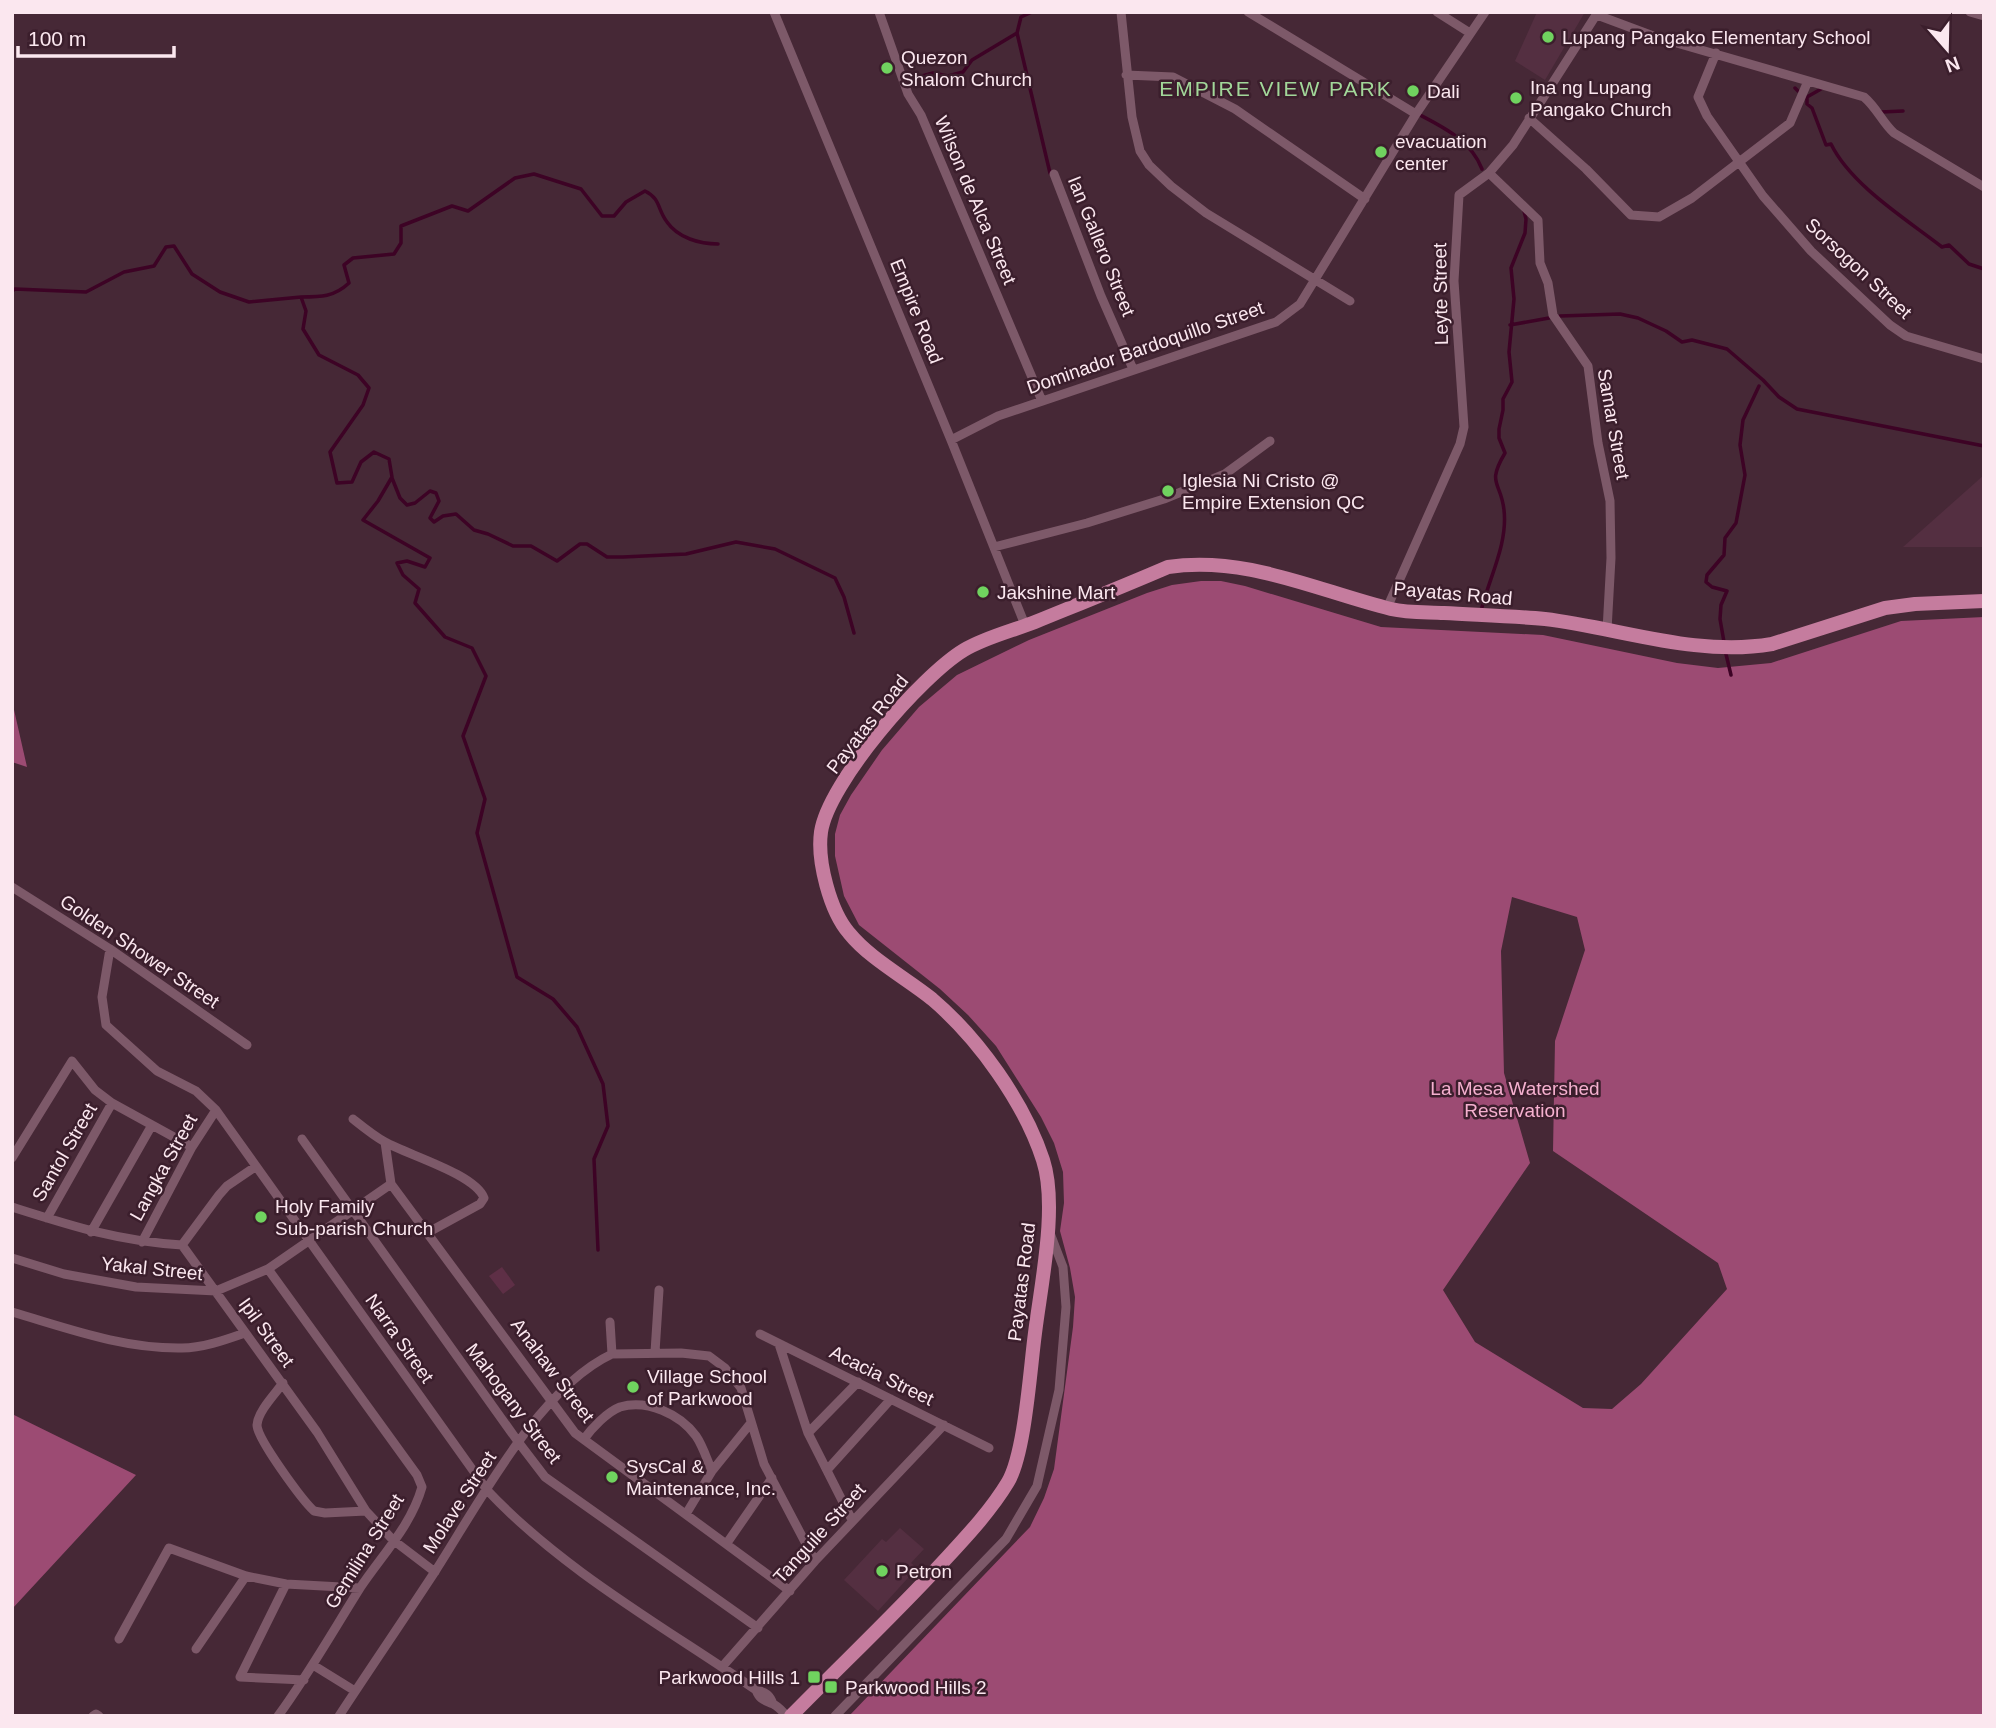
<svg xmlns="http://www.w3.org/2000/svg" width="1996" height="1728" viewBox="0 0 1996 1728" font-family="Arial,sans-serif">
	<style>
		.built { fill: #542f41 }
		.green { fill: #5e2f46 }
		.forest { fill: #9c4b73; fill-rule: evenodd }
		.lines { fill: none; stroke-linecap: round; stroke-linejoin: round }
		.stream { stroke: #3d0325; stroke-width: 3.5 }
		.street { stroke: #7d5969; stroke-width: 9 }
		.primary { stroke: #c57c9e; stroke-width: 14 }
		.poi-dot { fill: #70d35f; stroke: #3b1e2c; stroke-width: 2.5 }
		.labels { text-anchor: middle; stroke-width: 5; stroke-linejoin: round; paint-order: stroke }
		.poi-label { font-size: 19px; fill: #fbe7ef; stroke: #3b1e2c; text-anchor: start }
		.street-label { font-size: 19px; fill: #fbe7ef; stroke: #3b1e2c }
		.park-label { font-size: 19px; fill: #f5b0cf; stroke: #3b1e2c }
		.neighbourhood-label { font-size: 21px; letter-spacing: 2px; fill: #a2d799; stroke: #3b1e2c }
	</style>
	<rect width="100%" height="100%" fill="#462836"/>
	<path class="built" d="M1537,12H1585L1545,80L1515,61Z
		M1984,475V547H1903Z
		M900,1528L924,1549L911,1563L917,1568L878,1611L844,1580L882,1539L886,1542Z"/>
	<path class="green" d="M502,1267L515,1285L503,1294L489,1276Z"/>
	<path class="forest" d="M1201,581H1221L1245,586L1381,627L1543,635L1677,663L1718,668L1771,663L1901,621L1984,617V1716H849L1030,1527L1044,1498L1054,1469L1073,1327L1075,1297L1070,1268L1060,1231L1064,1203L1063,1172L1054,1143L1041,1117L996,1046L968,1015L940,989L859,925L844,896L835,856V834L840,815L851,795L882,750L919,707L957,675L1029,640L1147,593L1172,585ZM1512,897L1577,917L1585,950L1555,1041L1553,1151L1718,1263L1727,1289L1641,1384L1612,1409L1583,1408L1475,1342L1443,1290L1530,1163L1504,1073L1501,951Z
		M12,701L27,767L12,762Z
		M12,1414L136,1475L12,1609Z"/>
	<g class="lines">
		<path class="stream" d="M1017,33L1050,173
			M911,79L933,73L948,76L963,72L972,60L1017,33L1021,17L1032,12
			M1795,88L1798,91
			M1821,89L1807,97V104L1812,108L1826,145L1831,144C1851,185 1906,219 1942,247L1949,245L1969,264L1984,269
			M1881,112L1903,111
			M1420,115C1445,128 1471,141 1482,169
			M12,291L15,289L86,292L124,272L154,266L166,247L174,246L192,274L220,292L249,302L301,297L306,311L303,329L319,355L358,375L369,388L363,405L330,452L337,483L352,482L361,462L374,452L389,459L392,477L378,501L363,520L430,558L425,567L407,561L397,563L403,575L419,589L415,603L445,637L472,648L486,676L463,736L485,799L477,833L517,977L553,999L577,1027L603,1084L608,1126L594,1159L598,1250
			M301,297C321,297 334,297 349,283L344,265L353,258L394,254L401,243V226L452,206L468,211L515,178L534,174L581,189L602,216H614L626,202L645,191C661,199 657,209 667,222C678,238 700,244 718,244
			M1560,316L1620,314L1638,318L1666,331L1682,342L1692,340L1727,349L1763,380L1779,397L1797,409L1984,446
			M1510,325L1549,318
			M392,478L400,498L407,505L415,503L430,491L436,493L439,501L430,518L434,522L443,516L456,514L474,530L488,534L513,546H531L557,561L580,544H587L607,557H623L686,554L736,542L775,549L835,578L844,597L854,633
			M1481,611C1489,578 1508,544 1504,510C1501,481 1486,485 1505,453L1499,438V429L1503,410V399L1512,382L1509,352L1514,299L1511,268L1525,233L1526,219L1524,211
			M1724,642L1720,619L1721,605L1727,591L1712,587L1706,582L1707,575L1724,555L1725,538L1736,523L1745,475L1740,445L1743,420L1759,386
			M1725,650L1731,675"/>
		<path class="street" d="M774,12L951,440L1025,625
			M879,12L908,94L921,115L1042,401
			M1121,12L1132,117L1140,151L1149,165L1171,186L1206,213L1350,301
			M1248,12L1416,114
			M1437,12L1470,33
			M1970,12L1984,16
			M1597,15L1656,37L1864,97C1877,108 1882,122 1894,133L1984,187
			M1716,53L1698,97L1707,116L1763,196L1811,251L1890,325L1906,336L1984,359
			M1126,75L1173,77L1235,109L1365,199
			M1529,118L1586,169L1631,215L1659,217L1692,198L1790,123L1808,81
			M1489,173L1538,220L1540,263L1548,283L1553,315L1588,366L1598,443L1610,501L1611,558L1607,630
			M1054,174L1101,296L1133,369
			M951,440L998,416L1276,322L1300,304L1416,114L1485,12
			M994,547L1087,523L1164,499L1225,474L1270,441
			M1387,608L1460,444L1464,427L1454,281L1459,195L1489,173L1513,145L1598,12
			M12,887L110,949L247,1045
			M110,949L102,997L106,1025L157,1071L196,1091L216,1110L487,1490C562,1570 666,1628 756,1690C766,1692 770,1695 773,1704
			M353,1119C363,1127 374,1136 385,1142C408,1155 475,1174 484,1198L480,1204L427,1233
			M302,1139L519,1443L545,1477L758,1628
			M385,1142L391,1184L575,1433L790,1591
			M12,1158L72,1061L95,1090L112,1103L192,1147
			M12,1207C72,1226 118,1241 182,1245L317,1432L366,1511L393,1540L435,1572
			M47,1218L112,1103
			M91,1232L152,1125
			M142,1242L192,1147L216,1110
			M182,1245L219,1195L227,1186L255,1167
			M12,1258L64,1274L136,1287L216,1291L268,1269L391,1184
			M268,1269L417,1475L422,1487C411,1526 382,1555 360,1588C333,1631 308,1675 278,1716
			M12,1312C67,1328 123,1349 182,1348C203,1348 225,1340 245,1333
			M760,1334L989,1448
			M779,1344L808,1433L852,1520
			M655,1352L659,1290
			M612,1354L681,1353L709,1356L725,1368L741,1388L764,1464L815,1561
			M283,1383C275,1394 258,1411 257,1425C257,1439 303,1501 314,1511L325,1513L366,1511
			M808,1433L858,1382
			M584,1439C592,1428 607,1412 620,1407C647,1399 680,1414 696,1436C703,1446 707,1460 712,1471
			M827,1470L891,1399
			M686,1514L712,1471L750,1424
			M727,1543L772,1478
			M286,1584L240,1677L304,1680
			M119,1639L169,1548L246,1576L286,1584L360,1588
			M196,1649L246,1576
			M313,1665L355,1691
			M722,1667L815,1561L944,1425
			M756,1690C760,1700 764,1700 773,1704C778,1706 783,1712 787,1716
			M93,1716L96,1714L99,1716
			M339,1716C371,1667 404,1619 436,1570C479,1503 539,1388 612,1354L610,1322
			M835,1716L1006,1539L1037,1486L1059,1390L1066,1307L1063,1267L1050,1233"/>
		<path class="primary" d="M791,1716C841,1665 893,1616 941,1564C964,1539 990,1512 1008,1482C1025,1453 1030,1370 1035,1333C1041,1284 1058,1206 1043,1160C1024,1102 978,1038 932,999C906,978 870,959 849,933C830,911 817,861 821,832C828,783 921,676 964,650C986,637 1012,631 1035,622C1079,604 1124,586 1168,567C1245,555 1318,591 1391,609C1408,613 1427,612 1444,613C1478,615 1512,616 1545,619C1620,628 1696,657 1772,644L1885,608L1915,604L1984,601"/>
	</g>
	<g class="poi-dot">
		<circle cx="1548" cy="37" r="7"/>
		<circle cx="887" cy="68" r="7"/>
		<circle cx="1413" cy="91" r="7"/>
		<circle cx="1516" cy="98" r="7"/>
		<circle cx="1381" cy="152" r="7"/>
		<circle cx="1168" cy="491" r="7"/>
		<circle cx="983" cy="592" r="7"/>
		<circle cx="261" cy="1217" r="7"/>
		<circle cx="633" cy="1387" r="7"/>
		<circle cx="612" cy="1477" r="7"/>
		<circle cx="882" cy="1571" r="7"/>
		<rect x="807" y="1670" width="14" height="14" rx="3.5"/>
		<rect x="824" y="1680" width="14" height="14" rx="3.5"/>
	</g>
	<g class="labels">
		<g class="poi-label">
			<text x="1562" y="44">Lupang Pangako Elementary School</text>
			<text x="901" y="64">Quezon<tspan x="901" dy="22">Shalom Church</tspan></text>
			<text x="1530" y="94">Ina ng Lupang<tspan x="1530" dy="22">Pangako Church</tspan></text>
			<text x="1427" y="98">Dali</text>
			<text x="1395" y="148">evacuation<tspan x="1395" dy="22">center</tspan></text>
			<text x="1182" y="487">Iglesia Ni Cristo @<tspan x="1182" dy="22">Empire Extension QC</tspan></text>
			<text x="997" y="599">Jakshine Mart</text>
			<text x="275" y="1213">Holy Family<tspan x="275" dy="22">Sub-parish Church</tspan></text>
			<text x="647" y="1383">Village School<tspan x="647" dy="22">of Parkwood</tspan></text>
			<text x="626" y="1473">SysCal &amp;<tspan x="626" dy="22">Maintenance, Inc.</tspan></text>
			<text x="896" y="1578">Petron</text>
			<text x="800" y="1684" text-anchor="end">Parkwood Hills 1</text>
			<text x="845" y="1694">Parkwood Hills 2</text>
		</g>
		<g class="street-label">
			<text transform="translate(976 200) rotate(67)" y="7">Wilson de Alca Street</text>
			<text transform="translate(1102 246) rotate(68)" y="7">Ian Gallero Street</text>
			<text transform="translate(1859 268) rotate(43)" y="7">Sorsogon Street</text>
			<text transform="translate(1440 294) rotate(-91)" y="7">Leyte Street</text>
			<text transform="translate(917 311) rotate(68)" y="7">Empire Road</text>
			<text transform="translate(1145 347) rotate(-19)" y="7">Dominador Bardoquillo Street</text>
			<text transform="translate(1614 424) rotate(80)" y="7">Samar Street</text>
			<text transform="translate(1453 593) rotate(5)" y="7">Payatas Road</text>
			<text transform="translate(867 724) rotate(-52)" y="7">Payatas Road</text>
			<text transform="translate(140 951) rotate(34)" y="7">Golden Shower Street</text>
			<text transform="translate(64 1152) rotate(-60)" y="7">Santol Street</text>
			<text transform="translate(163 1167) rotate(-61)" y="7">Langka Street</text>
			<text transform="translate(152 1268) rotate(6)" y="7">Yakal Street</text>
			<text transform="translate(1021 1282) rotate(-83)" y="7">Payatas Road</text>
			<text transform="translate(267 1332) rotate(54)" y="7">Ipil Street</text>
			<text transform="translate(400 1338) rotate(55)" y="7">Narra Street</text>
			<text transform="translate(553 1370) rotate(53)" y="7">Anahaw Street</text>
			<text transform="translate(882 1375) rotate(26)" y="7">Acacia Street</text>
			<text transform="translate(514 1403) rotate(53)" y="7">Mahogany Street</text>
			<text transform="translate(459 1502) rotate(-57)" y="7">Molave Street</text>
			<text transform="translate(819 1533) rotate(-48)" y="7">Tanguile Street</text>
			<text transform="translate(364 1551) rotate(-58)" y="7">Gemilina Street</text>
		</g>
		<g class="park-label">
			<text x="1515" y="1095">La Mesa Watershed<tspan x="1515" dy="22">Reservation</tspan></text>
		</g>
		<g class="neighbourhood-label">
			<text x="1276" y="96">EMPIRE VIEW PARK</text>
		</g>
	</g>
	<rect width="1996" height="1728" fill="none" stroke="#fbe7ef" stroke-width="28"/>
	<g transform="translate(1947 49) rotate(160)" stroke="#3b1e2c" stroke-width="5" paint-order="stroke">
	<path d="M0-5L12 26L0 18L-12 26Z" fill="#fbe7ef"/>
	<text y="-10" font-size="19" font-weight="bold" text-anchor="middle" fill="#fbe7ef">N</text>
	</g>
	<path d="M18 46v10h156v-10" fill="none" stroke="#fbe7ef" stroke-width="3.5"/>
	<text x="28" y="46" font-size="21" fill="#fbe7ef" stroke="#3b1e2c" stroke-width="5" paint-order="stroke">100 m</text>
</svg>
